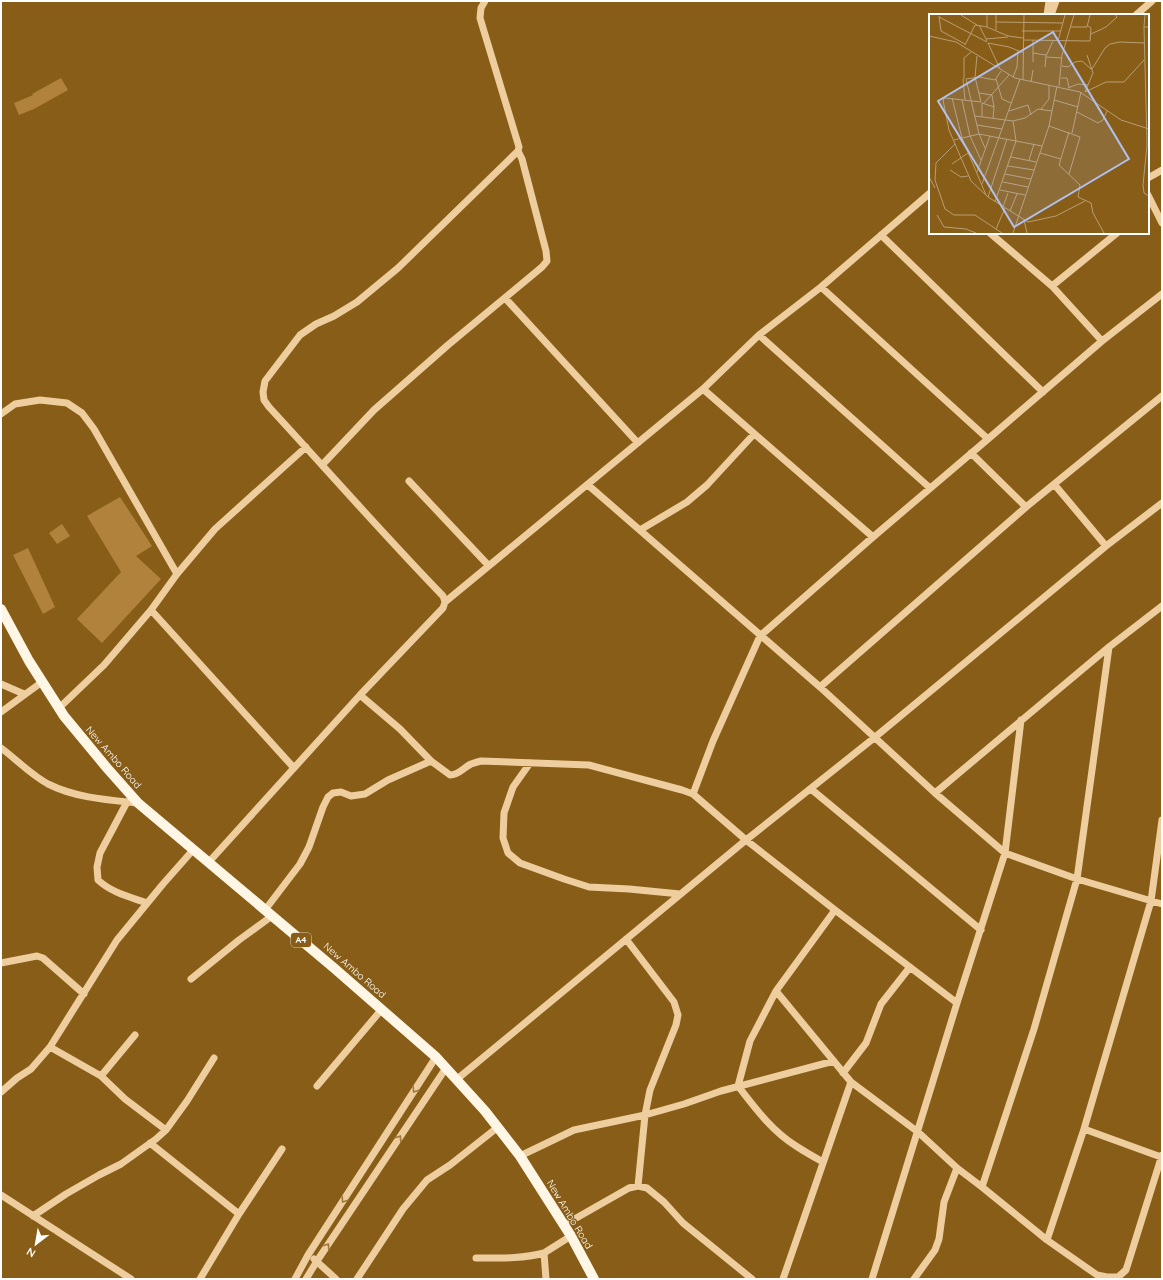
<svg xmlns="http://www.w3.org/2000/svg" width="1163" height="1280" viewBox="0 0 1163 1280" font-family="Quicksand,sans-serif">
	<style>
		.building { fill: #b0823b }
		.lines { fill: none; stroke-linecap: round; stroke-linejoin: round }
		.minor { stroke: #eece9e; stroke-width: 7 }
		.major { stroke: #fff6e5; stroke-width: 10 }
		.oneway { stroke: #a27939 }
		.labels { text-anchor: middle; stroke-width: 3; stroke-linejoin: round; paint-order: stroke }
		.shield { fill: #885d17; stroke: #dbceb9; stroke-width: 1 }
		.shield-label { font-size: 9px; font-weight: bold; fill: #fff }
		.street-label { font-size: 10px; fill: #fff; stroke: #885d17 }
		.inset-road { fill: none; stroke: #b89e74; stroke-width: 1 }
		.view { fill: #b0c1f1; fill-opacity: 0.15; stroke: #b0c1f1; stroke-width: 2 }
		.inset-edge { fill: none; stroke: #fff; stroke-width: 2 }
	</style>
	<rect width="100%" height="100%" fill="#885d17"/>
	<path class="building" d="M61,78L68,90L34,109L19,115L14,103L33,95L32,94Z
		M120,497L152,546L136,556L161,579L102,643L77,619L121,572L87,516Z
		M62,524L70,536L57,544L49,533Z
		M28,548L55,607L43,614L13,555Z"/>
	<g class="lines">
		<path class="minor" d="M1047,15L1049,1
			M1051,15L1056,1
			M1136,15L1152,1
			M1148,178L1162,170
			M1148,195L1162,223
			M990,233L1052,286L1102,341
			M881,235L1043,392
			M1052,286L1117,233
			M821,287L988,439
			M505,298L638,443
			M759,335L930,488
			M703,389L873,537
			M1,414L15,404L40,400L67,403L82,413L94,429L177,574
			M971,453L1026,507
			M323,464L374,410L448,345L542,267L547,261L546,251L522,159L518,151L519,147L480,18L481,8L485,1
			M409,481L489,566
			M1054,484L1106,546
			M588,485L820,687L935,793L1005,853L1077,879L1162,904
			M640,530L687,502L707,485L754,434
			M445,602L443,596C383,534 327,470 269,407L264,400L263,392L265,381L300,335L316,324L334,316L357,302L398,268L518,151
			M151,610L294,768
			M1,684L24,694
			M820,687L1026,507L1162,396
			M360,695L400,729L431,761L450,775C459,775 463,768 471,764C474,763 477,762 481,761L589,765L682,790L693,794L746,840L835,910L957,1003
			M59,708L104,665L151,610L177,574L215,529L306,447
			M1,712L42,682
			M1,748C16,759 31,775 48,784C76,798 108,800 138,803
			M530,763L513,787L504,813L503,838L508,853L520,863L564,879L589,887L629,889L680,894
			M811,789L981,930
			M935,793L1109,647L1162,606
			M693,794L713,741L760,636L873,537L988,439L1102,341L1162,294
			M127,802L100,853L97,867L98,880C112,893 130,897 147,903
			M208,863L360,695L443,608L445,602L703,389L759,335L821,287L930,193
			M265,910L300,864L309,847L323,807L328,797L333,793L341,792L351,796L365,794L388,780L431,761
			M835,910L776,991L851,1082
			M626,939L674,1002L678,1015L676,1025L650,1090L645,1115L638,1186
			M1,963L37,956L43,958L84,994
			M191,979L239,940L272,916
			M776,991L750,1041L738,1086C755,1108 772,1131 796,1146C805,1152 814,1157 823,1162
			M50,1047L101,1076L125,1099L166,1130
			M843,1073L866,1043L881,1004L910,967
			M101,1076L135,1035
			M456,1080L746,840L874,738L1106,546L1162,503
			M317,1086L382,1009
			M1,1092L17,1078L31,1069L50,1047L117,940L163,884L193,850
			M1084,1129L1161,1157
			M150,1143L239,1214
			M520,1156L574,1130L645,1115L684,1104L721,1091L834,1061
			M982,1187L1034,1029L1077,879L1109,647
			M1,1195L131,1279
			M33,1216L66,1194L99,1175L121,1164L156,1139L166,1130L187,1101L214,1058
			M564,1225L629,1188L638,1186L647,1188L664,1202L683,1223L752,1279
			M1047,1240L1084,1129L1151,901L1162,820
			M476,1258C499,1258 521,1259 544,1253
			M314,1259L336,1279
			M200,1279L239,1214L282,1149
			M295,1279L308,1255L436,1057
			M306,1279L317,1261L446,1068
			M357,1279L403,1209L427,1180L450,1165L498,1127
			M546,1279L544,1253L571,1236
			M783,1279L851,1082L918,1132L957,1168L982,1187L1047,1240L1097,1275L1107,1277H1118L1126,1270L1162,1155
			M872,1279L957,1003L1005,853L1021,720
			M914,1279L935,1250L939,1239L944,1202L957,1168"/>
		<path class="major" d="M1,609L29,661L64,716L107,768L138,803L334,968L436,1057L485,1111L520,1156L571,1236L594,1279"/>
	</g>
	<defs><path id="oneway-chevron" d="M-2-3.5L2.5 0L-2 3.5" fill="none" stroke-width="1.6" stroke-linecap="round" stroke-linejoin="round"/></defs>
	<g class="oneway">
		<use href="#oneway-chevron" transform="translate(415 1090) rotate(123)"/>
		<use href="#oneway-chevron" transform="translate(399 1138) rotate(-56)"/>
		<use href="#oneway-chevron" transform="translate(344 1200) rotate(123)"/>
		<use href="#oneway-chevron" transform="translate(327 1246) rotate(-56)"/>
	</g>
	<g class="labels">
		<rect class="shield" x="291" y="933" width="20" height="14" rx="3"/>
		<g class="shield-label">
			<text x="301" y="943">A4</text>
		</g>
		<g class="street-label">
			<text transform="translate(114 757) rotate(49)" y="4">New Ambo Road</text>
			<text transform="translate(355 970) rotate(41)" y="4">New Ambo Road</text>
			<text transform="translate(570 1214) rotate(59)" y="4">New Ambo Road</text>
		</g>
	</g>
	<g transform="translate(929 14)">
		<rect width="220" height="220" fill="#885d17"/>
		<path class="inset-road" d="M32,1L48,11M58,1V13L79,22L94,24M10,2L12,17L36,30M10,3L58,28M67,8L134,9M50,11L58,27M142,13H158L161,1M215,13L216,1M220,13H215L218,131L214,171L215,179L220,182M67,16V1M93,17H132M162,20L177,13L188,3L187,1M0,22L27,28L86,64L151,78L192,106L220,115M57,25L79,23M94,26L161,27L162,14L159,12M129,27L136,1M36,31L46,11L58,13M104,39L117,41M48,42L46,63L52,88L16,84L14,86L20,116L42,167L59,183L99,208L127,202L156,187M117,43L133,44M104,48V26M133,52L139,53L146,48L153,47L162,55M116,53L117,42L124,27M71,55L59,29L80,33L95,39M163,55L176,34L181,30L191,28L216,29M84,63L88,53L89,37M132,64H138L140,73M34,65L36,86M35,65V44L42,38M67,65L73,85L82,89M94,66L95,1M102,68L104,56M130,72L133,41L145,1M139,74L149,70L159,71M156,78L177,68H195L215,46M156,78L164,59L158,41M50,79L63,81L65,93M23,84L33,124L57,181M33,86L41,122L52,146M125,86L149,93M53,89L65,93L64,104M55,89L80,61M112,95L120,85V71M80,97L99,91L102,101M148,98L169,109L174,106L178,97M46,102L84,107L96,104L109,95L123,97M53,103V89M48,111L73,115M120,112L151,123L140,160M140,118L130,151L151,171L149,183L162,189L164,199L175,219M143,119L152,78M25,126L50,120L113,132M26,130L7,149L6,166L16,195L25,201H46L73,219M56,134L50,120L37,65L50,63L66,66L72,57M111,139L132,145M82,143L107,148M100,146L105,130M23,150L39,139M79,152L105,156M21,156L32,163L39,162M48,158L61,122M76,160L102,165M0,163L6,174M74,168L99,173M53,170L91,65M71,176L96,181M59,183L78,125M66,188L87,127L84,107M74,193L79,179M81,197L88,180M8,201L15,213L37,215L47,219M95,206L98,219M67,215L76,194M84,219L120,112L128,72"/>
		<path class="view" d="M124,18L200,145L85,213L9,87Z"/>
		<rect width="220" height="220" class="inset-edge"/>
	</g>
	<rect width="1163" height="1280" fill="none" stroke="#ffffff" stroke-width="4"/>
	<g transform="translate(36 1244) rotate(211)" stroke="#885d17" stroke-width="3" paint-order="stroke">
	<path d="M0-3L7 15L0 10L-7 15Z" fill="#ffffff"/>
	<text y="-6" font-size="11" font-weight="bold" text-anchor="middle" fill="#ffffff">N</text>
	</g>
</svg>
